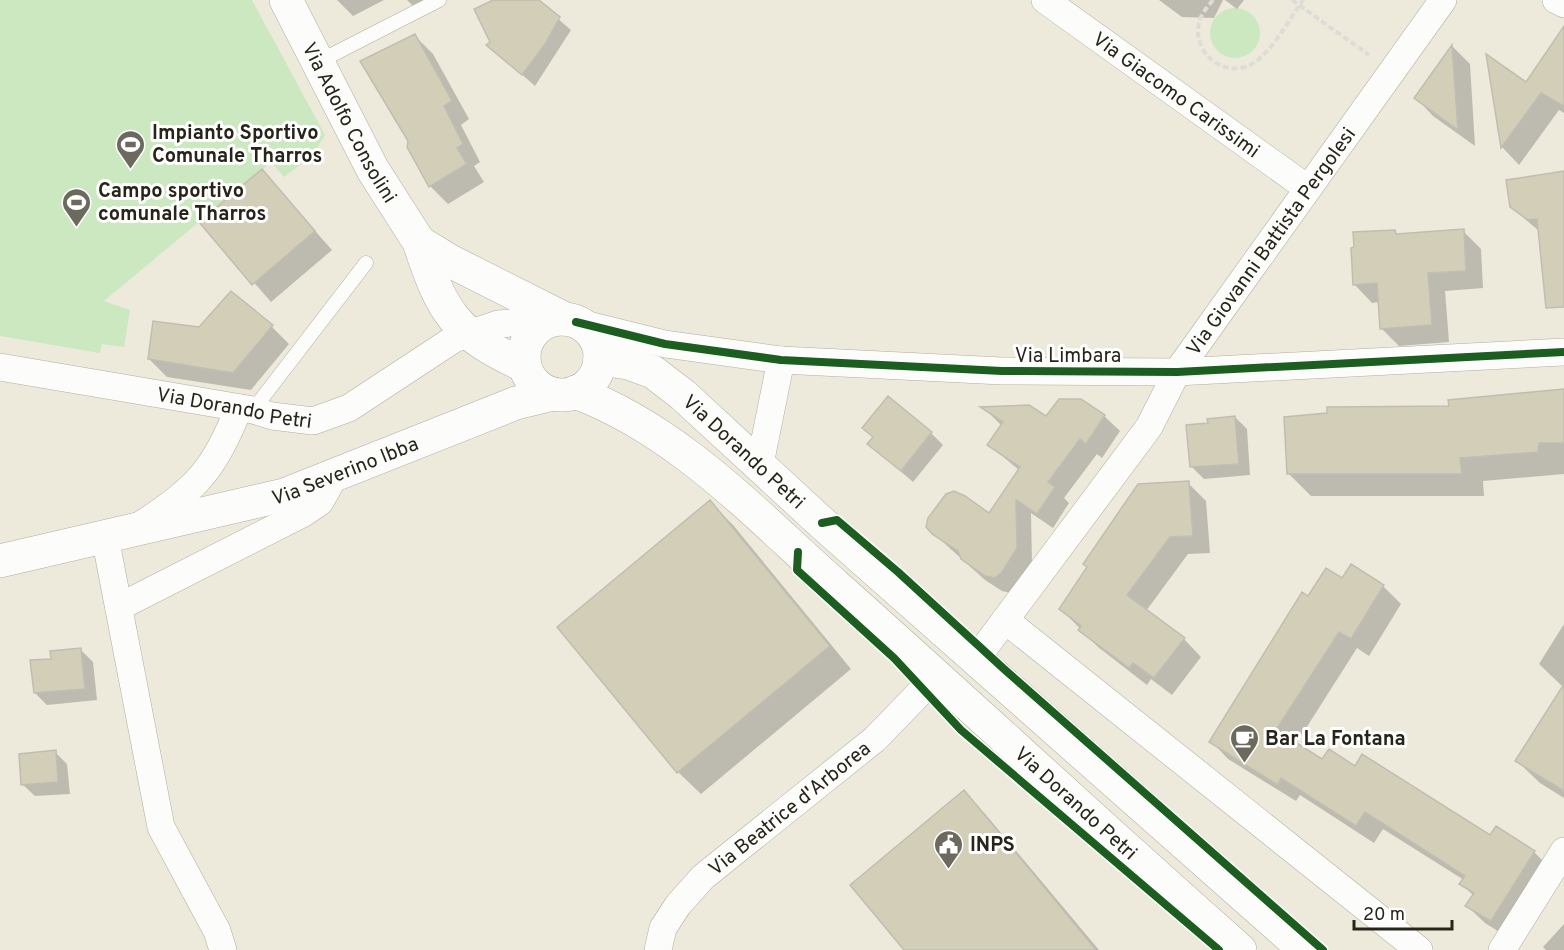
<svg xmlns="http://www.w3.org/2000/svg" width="1564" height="950" viewBox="0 0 1564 950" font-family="Overpass,sans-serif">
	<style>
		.green { fill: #cce8c1 }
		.shadow { fill: #0003 }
		.building { fill: #d2ceb8; stroke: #c0beb2; stroke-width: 1.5 }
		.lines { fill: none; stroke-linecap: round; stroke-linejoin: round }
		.lane-casing { stroke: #b0aea2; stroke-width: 15 }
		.street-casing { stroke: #b0aea2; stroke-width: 28 }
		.secondary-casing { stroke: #b0aea2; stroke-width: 34 }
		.path { stroke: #dddcd7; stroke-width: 4; stroke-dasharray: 6 3; stroke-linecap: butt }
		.lane { stroke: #fcfcfa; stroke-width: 14 }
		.street { stroke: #fcfcfa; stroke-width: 27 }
		.secondary { stroke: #fcfcfa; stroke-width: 33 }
		.cycleway-casing { stroke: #fff; stroke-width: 11 }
		.cycleway { stroke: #1b5e20; stroke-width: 8 }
		.labels { text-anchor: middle; stroke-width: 6; stroke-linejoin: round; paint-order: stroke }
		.street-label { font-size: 20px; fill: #27251a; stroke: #fff }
		.poi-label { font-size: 20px; font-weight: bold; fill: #27251a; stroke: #fff; text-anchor: start }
	</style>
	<rect width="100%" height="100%" fill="#edeadb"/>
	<path class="green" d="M0,0H252L325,135L313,155L284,177L271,162L104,301L130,310L124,347L102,344L100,353L0,336Z
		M1210 33a25 25 0 1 1 50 0a25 25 0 1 1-50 0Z"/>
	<path class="shadow" d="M337,0H384L353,16Z
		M407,0H424L413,6Z
		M496,0H536L571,30L535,86L489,45L492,42Z
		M1159,0H1223L1214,18L1182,17Z
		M1225,0H1244L1237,9Z
		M415,36L433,54L469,119L461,125L480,162L474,166L484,182L448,204L430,186L410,141Z
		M1453,47L1470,64L1475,146L1433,116L1416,98Z
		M1564,53V113L1559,110L1519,165L1502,147L1488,57L1527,85Z
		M262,171L332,250L271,302L202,223Z
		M1564,175V307L1539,231L1511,207Z
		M1395,231L1398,235L1463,231L1481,249L1483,288L1445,291L1449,342L1399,346L1381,328L1380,302L1372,303L1355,285Z
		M272,327L289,344L251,390L167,377L149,359L200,328Z
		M1564,390V474L1483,481L1484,496H1311L1288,473L1451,407Z
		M984,408L1046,418L1104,416L1120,431L1102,458L1097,454L1064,498L1069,503L1053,528L1031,513L1032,564L1011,593L1002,591L985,580L933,533L989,515L1019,470L989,445L1002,426Z
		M1235,417L1247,429L1250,475L1204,479L1192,467L1210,424Z
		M864,428L931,433L943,445L913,482L869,444L874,438Z
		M1188,483L1206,501L1210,553L1188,554L1146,611L1184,639L1201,657L1172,695L1151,679L1147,685L1098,647L1061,609Z
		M710,502L733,525L851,669L701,794L678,772Z
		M1342,581L1383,586L1401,604L1369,656L1357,648L1296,744L1323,761L1355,768L1490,837L1534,852L1552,870L1509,938L1485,923L1467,906L1474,896L1461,884L1464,880L1383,829L1374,843L1300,795L1296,801L1228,759L1211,741L1309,598Z
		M1564,624V798L1540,783L1517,761L1563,687L1539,664Z
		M81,650L93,662L97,700L47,705L35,693L52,660Z
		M55,752L67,764L70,794L35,796L22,784Z
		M964,792L986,815L1099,950H906Z
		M1564,924V950H1546L1543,947Z"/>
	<path class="building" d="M493,0H539L560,17L545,44L522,75L486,45L490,42L474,9Z
		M1564,26V106L1541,93L1501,148L1486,54L1526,82Z
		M415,34L452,101L444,106L463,144L457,148L467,164L429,187L407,147L408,141L360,61Z
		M1452,45L1458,130L1414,98Z
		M262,169L315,231L252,285L199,222Z
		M1564,171V307L1546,308L1537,219L1528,220L1510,207L1506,180Z
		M1464,229L1466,271L1428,273L1432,325L1380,329L1377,283L1353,285L1351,248L1354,247L1353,232L1395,230L1396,234Z
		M231,291L273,325L233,373L148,359L153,321L199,327Z
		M1564,389V443H1539L1538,452L1460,458L1462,474H1287L1284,417L1327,413V407L1449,406L1448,400Z
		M888,396L932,432L901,471L867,444L873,437L862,428Z
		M1059,399H1081L1105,415L1086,444L1080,439L1048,482L1055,487L1037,514L1016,500L1017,548L1002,572L995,578L985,576L961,559L958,551L932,534L926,527L928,518L946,494L954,491L965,496L989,513L1020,467L987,445L1003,422L980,407L1029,405L1046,416Z
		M1235,416L1239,464L1190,467L1186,425L1208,423L1207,419Z
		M1189,481L1193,536L1170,537L1127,595L1185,638L1154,678L1133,663L1129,668L1078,630L1081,626L1059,609L1087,567L1083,564L1138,484Z
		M710,500L830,646L677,773L557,627Z
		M1351,564L1384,585L1351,639L1339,632L1276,730L1322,759L1329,749L1355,766L1362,754L1490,835L1496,826L1535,851L1491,921L1465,906L1474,893L1459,884L1465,876L1365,812L1356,826L1281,778L1278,785L1209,742L1302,592L1308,596L1326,568L1342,578Z
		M81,648L85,689L34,693L30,660L51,659L50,651Z
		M1564,684V791L1515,761Z
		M56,750L58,782L21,785L19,754Z
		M964,790L1036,877L1096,950H904L850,885Z"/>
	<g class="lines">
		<defs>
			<path id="lane" d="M318,62L439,0
				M253,410L366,263"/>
			<g id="street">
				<path id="s1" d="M1045,0L1307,188"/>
				<path d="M1556,0L1564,4"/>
				<path d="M576,322L665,344L781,360L1002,371L1177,372L1564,352"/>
				<path id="s2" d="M0,367L253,410L272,416L313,421L349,408L454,339L498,324L553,320"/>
				<path d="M760,464L781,360"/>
				<path d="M142,524C199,487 213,470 239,408"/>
				<path d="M105,537L161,827L217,931L223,950"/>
				<path d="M119,607L304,513L320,502L334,477"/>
				<path d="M1005,620L1419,950"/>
				<path id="s3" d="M976,659L1149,427L1177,372L1443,0"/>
				<path id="s4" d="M658,950L663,928L678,905L703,877L875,739L937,675"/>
				<path d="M1502,950L1564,851"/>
			</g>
			<g id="secondary">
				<path id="s5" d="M286,0L373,170L419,242L450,261L565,319"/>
				<path d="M419,242C442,313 455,334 525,366"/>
				<circle cx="562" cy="357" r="38"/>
				<path id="s6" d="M600,359L628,363L653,372L683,395L822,523L1305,950"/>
				<path id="s7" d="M575,392C678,430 755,514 835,585C971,706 1104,830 1240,950"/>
				<path id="s8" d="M0,561L284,495L516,403L553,394"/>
			</g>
		</defs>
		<use href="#lane" class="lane-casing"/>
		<use href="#street" class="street-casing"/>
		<use href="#secondary" class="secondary-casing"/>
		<path class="path" d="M1213,0C1208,6 1203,12 1200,19C1189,52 1226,82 1255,62C1272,51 1291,17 1303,0
			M1292,0L1369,55"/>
		<use href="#lane" class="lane"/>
		<use href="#street" class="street"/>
		<use href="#secondary" class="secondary"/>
		<defs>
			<path id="cycleway" d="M576,322L665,344L781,360L1002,371L1177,372L1564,352
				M822,523L837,520L898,572L1004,669L1323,950
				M798,552L797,570L894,658L961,730L1219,950"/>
		</defs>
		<use href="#cycleway" class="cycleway-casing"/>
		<use href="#cycleway" class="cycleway"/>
	</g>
	<defs>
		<symbol id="stadium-pin" viewBox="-11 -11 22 30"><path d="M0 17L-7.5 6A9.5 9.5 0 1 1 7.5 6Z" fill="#6c6a5e" stroke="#fff"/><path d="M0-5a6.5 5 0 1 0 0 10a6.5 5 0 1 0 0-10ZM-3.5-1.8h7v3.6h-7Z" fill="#fff"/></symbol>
		<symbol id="cafe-pin" viewBox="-11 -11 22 30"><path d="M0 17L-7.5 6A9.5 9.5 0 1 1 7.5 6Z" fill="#6c6a5e" stroke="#fff"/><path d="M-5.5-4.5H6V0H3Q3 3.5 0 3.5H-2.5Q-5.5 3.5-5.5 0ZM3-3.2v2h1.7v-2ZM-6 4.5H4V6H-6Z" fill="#fff"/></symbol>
		<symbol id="civic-pin" viewBox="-11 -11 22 30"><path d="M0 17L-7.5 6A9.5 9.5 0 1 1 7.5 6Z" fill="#6c6a5e" stroke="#fff"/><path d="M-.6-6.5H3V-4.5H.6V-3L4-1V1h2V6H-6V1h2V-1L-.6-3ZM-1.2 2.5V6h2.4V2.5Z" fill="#fff"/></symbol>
	</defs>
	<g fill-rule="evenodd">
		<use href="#stadium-pin" x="114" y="128" width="33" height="45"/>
		<use href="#stadium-pin" x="60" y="186" width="33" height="45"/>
		<use href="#cafe-pin" x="1228" y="722" width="33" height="45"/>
		<use href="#civic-pin" x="932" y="828" width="33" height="45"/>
	</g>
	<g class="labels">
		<g class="street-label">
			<text dy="7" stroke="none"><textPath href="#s1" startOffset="162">Via Giacomo Carissimi</textPath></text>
			<text dy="7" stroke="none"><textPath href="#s5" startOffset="138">Via Adolfo Consolini</textPath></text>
			<text dy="7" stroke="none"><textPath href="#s3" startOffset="512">Via Giovanni Battista Pergolesi</textPath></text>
			<text x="1068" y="362">Via Limbara</text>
			<text dy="7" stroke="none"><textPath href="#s2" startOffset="238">Via Dorando Petri</textPath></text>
			<text dy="7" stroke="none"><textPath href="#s6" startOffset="176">Via Dorando Petri</textPath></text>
			<text dy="7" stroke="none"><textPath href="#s8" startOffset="357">Via Severino Ibba</textPath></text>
			<text dy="7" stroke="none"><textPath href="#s7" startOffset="651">Via Dorando Petri</textPath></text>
			<text dy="7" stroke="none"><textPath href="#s4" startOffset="198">Via Beatrice d'Arborea</textPath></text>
		</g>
		<g class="poi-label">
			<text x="152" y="139">Impianto Sportivo<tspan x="152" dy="23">Comunale Tharros</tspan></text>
			<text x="98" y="197">Campo sportivo<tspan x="98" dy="23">comunale Tharros</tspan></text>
			<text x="1265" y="745">Bar La Fontana</text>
			<text x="970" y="851">INPS</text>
		</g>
	</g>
	<path d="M1354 920v9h98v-9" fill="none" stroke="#27251a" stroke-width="3"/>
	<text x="1363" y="920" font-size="18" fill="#27251a" stroke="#ffffff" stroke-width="4.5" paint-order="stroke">20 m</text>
</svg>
